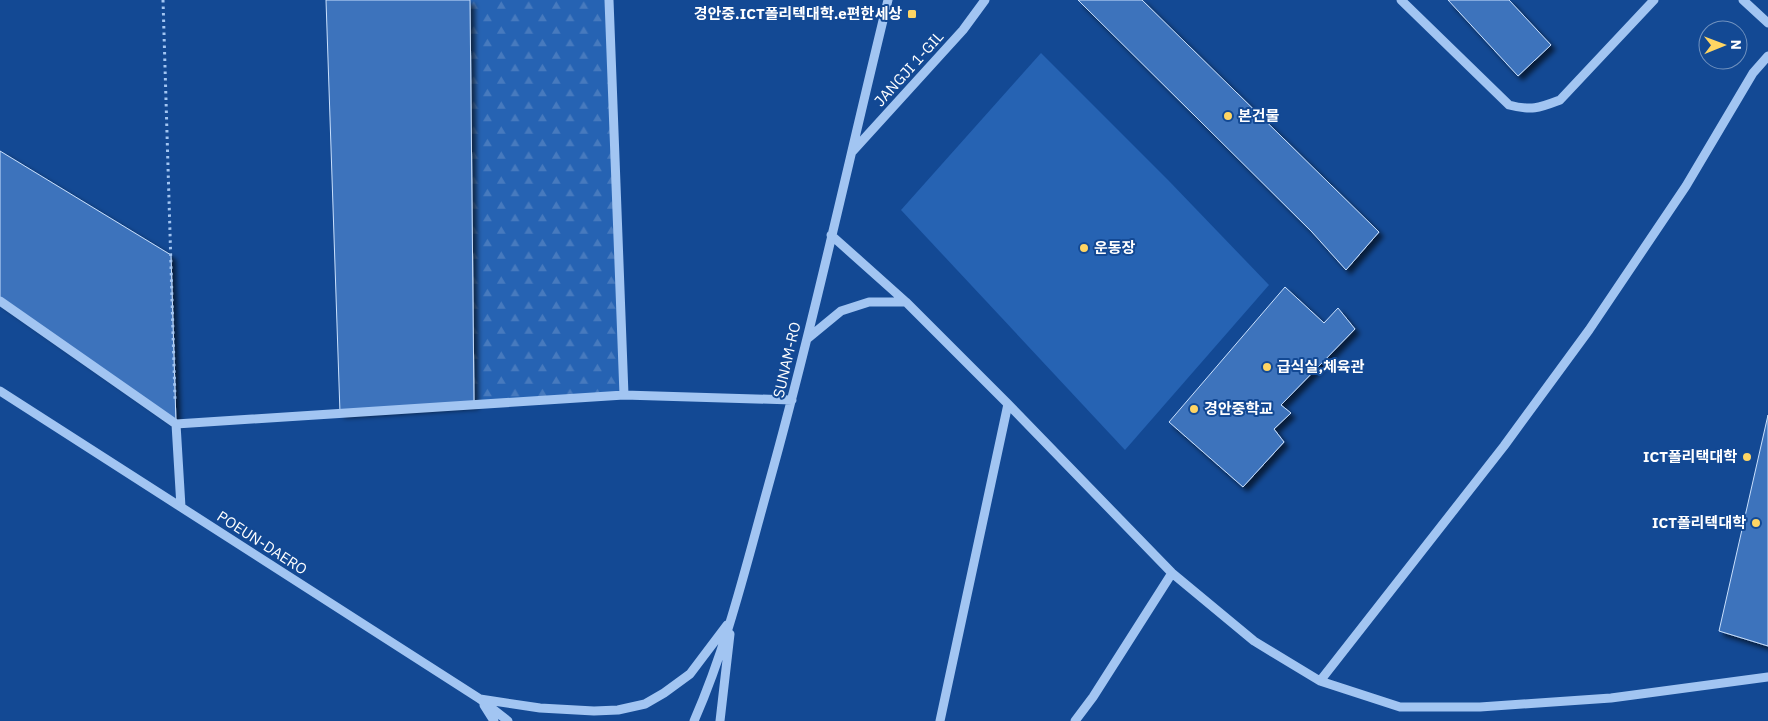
<svg xmlns="http://www.w3.org/2000/svg" width="1768" height="721" viewBox="0 0 1768 721" font-family="'IBM Plex Sans','Noto Sans KR',sans-serif">
	<style>
		.forest { fill: url(#forest-firs) }
		.pitch { fill: #2663b3 }
		.building { fill: #3c73bc; stroke: #cae0fd; filter: url(#shadow) }
		.lines { fill: none; stroke-linecap: round; stroke-linejoin: round }
		.path { stroke: #a2c5f2; stroke-width: 3; stroke-dasharray: 2.5 4; stroke-linecap: butt }
		.minor { stroke: #a2c5f2; stroke-width: 9 }
		.poi-dot { fill: #ffd563; stroke: #134994; stroke-width: 2 }
		.labels { text-anchor: middle; stroke-width: 4; stroke-linejoin: round; paint-order: stroke }
		.poi-label { font-size: 15px; font-weight: bold; fill: #fff; stroke: #134994; text-anchor: start }
		.street-label { font-size: 15px; fill: #fff; stroke: #134994 }
	</style>
	<defs>
		<pattern id="forest-firs" width="22" height="20" patternUnits="userSpaceOnUse" patternTransform="scale(1.25)"><rect width="22" height="20" fill="#2663b3"/><path d="M5 1l3.5 6h-7zM16 11l3.5 6h-7z" fill="#477abe"/></pattern>
		<filter id="shadow"><feDropShadow dx="4.5" dy="4.5" stdDeviation="2.5" flood-color="#0009"/></filter>
	</defs>
	<rect width="100%" height="100%" fill="#134994"/>
	<path class="forest" d="M470,0H609L624,395L474,404Z"/>
	<path class="pitch" d="M1041,53L1169,181L1269,285L1125,450L901,210Z"/>
	<path class="building" d="M326,0H470L474,404L340,413Z
		M1078,0H1142L1379,232L1346,270L1312,232Z
		M1448,0H1509L1551,45L1518,76Z
		M0,151L171,255L176,424L0,302Z
		M1285,287L1324,323L1338,308L1355,329L1281,405L1291,413L1274,429L1284,442L1243,487L1169,422Z
		M1768,415V646L1719,631Z"/>
	<g class="lines">
		<path class="path" d="M163,0L175,399"/>
		<path class="minor" d="M609,0L624,395
			M1401,0L1509,105C1532,111 1539,108 1560,100L1654,0
			M1743,0L1768,23
			M852,152L963,30L985,0
			M831,235L906,302L1008,404L1172,573L1254,641L1320,681L1400,707H1480L1611,698L1768,677
			M0,301L176,424L181,507
			M807,339L841,311L869,302H906
			M0,391L480,699L508,721
			M176,424L624,395L792,400
			M1320,681L1504,446L1589,330L1686,186L1753,73L1768,56
			M480,699L540,708L594,711L618,710L645,704L664,693L690,674L727,625
			M484,705L494,721
			M694,721C727,646 746,566 768,487C813,326 848,163 888,0
			M720,721L730,634
			M940,721L1008,404
			M1075,721L1093,697L1172,573"/>
	</g>
	<g class="poi-dot">
		<rect x="907" y="9" width="10" height="10" rx="2.5"/>
		<circle cx="1228" cy="116" r="5"/>
		<circle cx="1084" cy="248" r="5"/>
		<circle cx="1267" cy="367" r="5"/>
		<circle cx="1194" cy="409" r="5"/>
		<circle cx="1747" cy="457" r="5"/>
		<circle cx="1756" cy="523" r="5"/>
	</g>
	<g class="labels">
		<g class="poi-label">
			<text x="902" y="19" text-anchor="end">경안중.ICT폴리텍대학.e편한세상</text>
			<text x="1238" y="121">본건물</text>
			<text x="1094" y="253">운동장</text>
			<text x="1277" y="372">급식실,체육관</text>
			<text x="1204" y="414">경안중학교</text>
			<text x="1737" y="462" text-anchor="end">ICT폴리택대학</text>
			<text x="1746" y="528" text-anchor="end">ICT폴리텍대학</text>
		</g>
		<g class="street-label">
			<text transform="translate(909 69) rotate(-48)" y="5">JANGJI 1-GIL</text>
			<text transform="translate(787 360) rotate(-77)" y="5">SUNAM-RO</text>
			<text transform="translate(262 543) rotate(33)" y="5">POEUN-DAERO</text>
		</g>
	</g>
	<g transform="translate(1723 45) rotate(89)"><circle r="24" fill="#134994" stroke="#7192bf"/>
	<path d="M0-4L9 19L0 12L-9 19Z" fill="#ffd563"/>
	<text y="-8" font-size="14" font-weight="bold" text-anchor="middle" fill="#ffffff">N</text>
	</g>
</svg>
